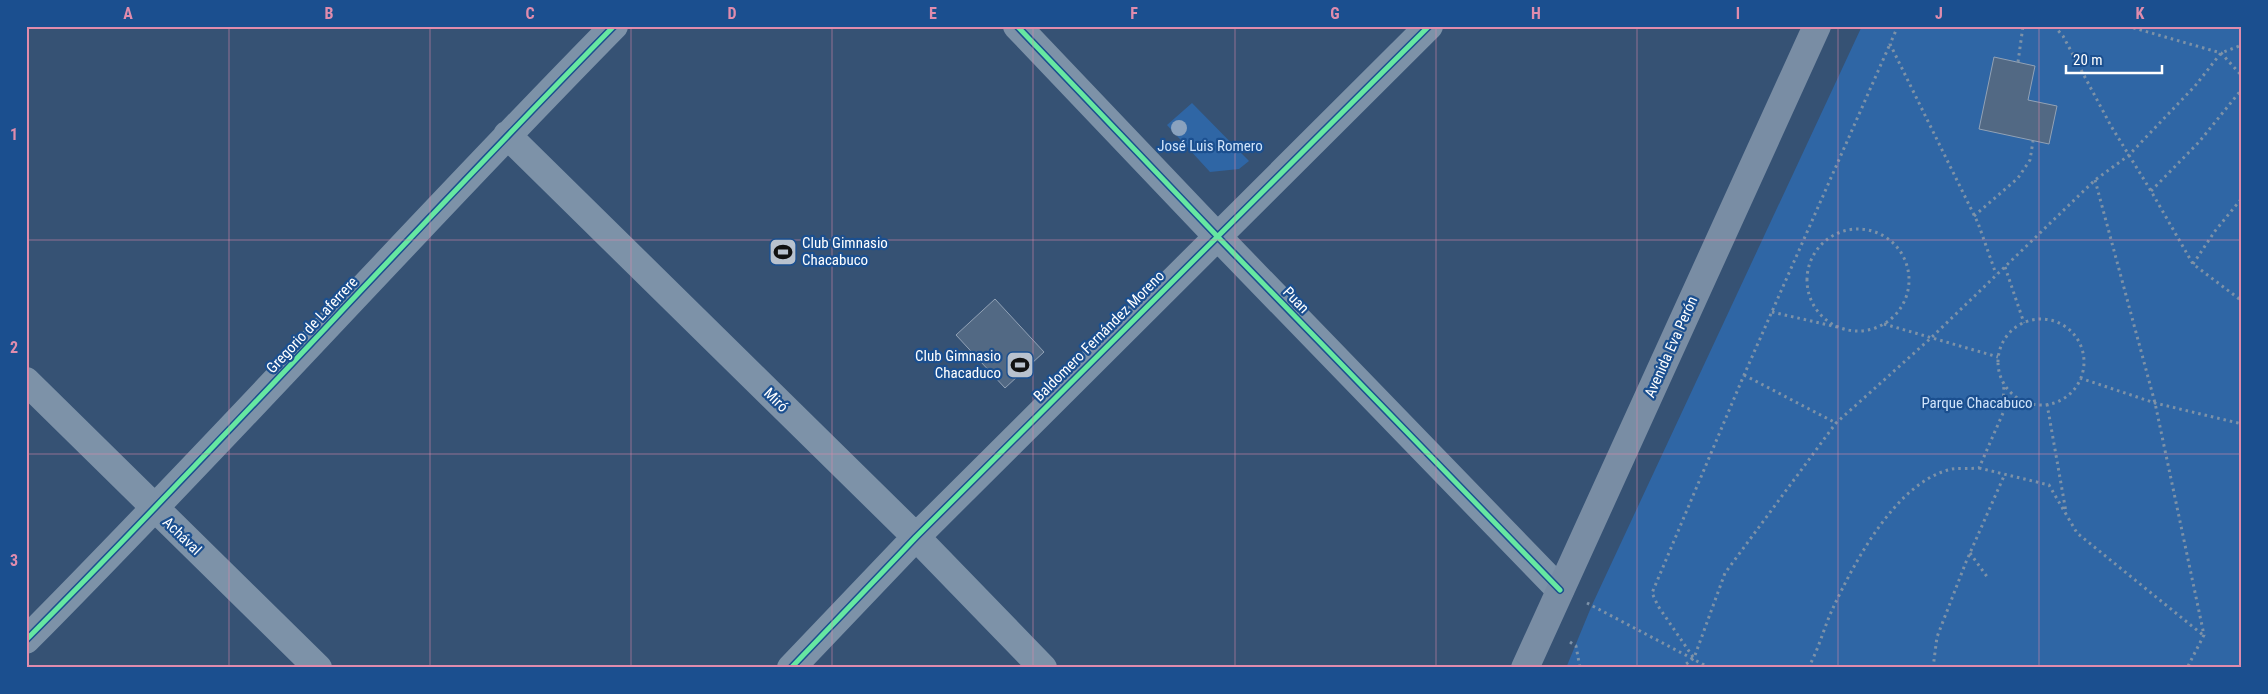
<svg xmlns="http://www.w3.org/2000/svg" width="2268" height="694" viewBox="0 0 2268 694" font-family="'Roboto Condensed',sans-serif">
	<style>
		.green { fill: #2f66a5 }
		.building { fill: #526984; stroke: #92a2b6 }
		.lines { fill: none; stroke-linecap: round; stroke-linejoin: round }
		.path { stroke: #7d92a8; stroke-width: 3; stroke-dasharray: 2.5 4; stroke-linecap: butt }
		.street { stroke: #7d92a8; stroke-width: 28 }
		.secondary { stroke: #798da4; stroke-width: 28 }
		.cycleway-casing { stroke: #1b4f8f; stroke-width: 8 }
		.cycleway { stroke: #66e7a1; stroke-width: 5 }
		.tree { fill: #8aa2be }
		.grid { fill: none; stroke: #e08cad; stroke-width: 1; stroke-opacity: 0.55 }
		.labels { text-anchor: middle; stroke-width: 4.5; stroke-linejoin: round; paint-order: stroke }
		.park-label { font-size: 15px; fill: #cfe3fa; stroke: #1b4f8f }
		.poi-label { font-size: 15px; fill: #fff; stroke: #1b4f8f; text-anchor: start }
		.street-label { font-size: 15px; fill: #fff; stroke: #1b4f8f }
		.neatline { fill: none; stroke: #e08cad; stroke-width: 2 }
		.grid-label { font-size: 16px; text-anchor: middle; font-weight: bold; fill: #e08cad }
	</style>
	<rect width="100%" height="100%" fill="#365274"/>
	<path class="green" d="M1862,26H2242V668H1566L1592,605Z
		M1192,103L1249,161L1239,169L1210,172L1167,125Z"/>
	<path class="building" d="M1994,57L2035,66L2028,100L2057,106L2049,144L1979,129Z
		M995,299L1044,352L1005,388L956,335Z"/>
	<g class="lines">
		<path class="path" d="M1898,26L1890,44L1978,223L1996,274
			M2054,26L2063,36L2111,126L2151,191L2193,264L2242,301
			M2127,26L2221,53L2242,76
			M2018,62L2023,26
			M2095,180L2155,403L2204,635L2187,668
			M2151,191L2199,142L2242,89
			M1974,216L2018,178L2030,160L2033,141
			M1807 280a51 51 0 1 1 102 0a51 51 0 1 1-102 0Z
			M2193,264L2215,231L2242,198
			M2005,267L2024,323
			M1772,312L1837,327
			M1998 362a43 43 0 1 1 86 0a43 43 0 1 1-86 0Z
			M1884,324L1998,357
			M1744,375L1836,423
			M2080,378L2155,403L2242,424
			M2047,404L2066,512
			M1979,468L2049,485L2077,533L2203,635
			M1970,553L1988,578
			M1587,603L1710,668
			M1570,642L1576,646L1580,668
			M1693,657L1658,606L1652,593L1744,375L1890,44
			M1681,668L1694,658L1725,573L1836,423L1932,337L2095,180L2128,156L2195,86L2221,53L2242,45
			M1808,668C1819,649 1824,627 1833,608C1855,561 1897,481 1952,469C1960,468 1970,469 1979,468L2003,413L2004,383
			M1933,668L1937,637L1966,562L2004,476"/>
		<path class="street" d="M1017,26L1217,236L1560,590
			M507,135L916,537L1043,668
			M26,381L318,668
			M26,640C226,439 415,228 614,26
			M791,668L916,537L1429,26"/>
		<path class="secondary" d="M1525,668L1817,26"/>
		<defs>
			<path id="cycleway" d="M1017,26L1217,236L1560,590
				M26,640C226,439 415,228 614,26
				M791,668L916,537L1429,26"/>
		</defs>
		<use href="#cycleway" class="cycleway-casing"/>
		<use href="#cycleway" class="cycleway"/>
	</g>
	<circle class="tree" cx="1179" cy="128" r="8"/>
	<path class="grid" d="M229,26V668M430,26V668M631,26V668M832,26V668M1033,26V668M1235,26V668M1436,26V668M1637,26V668M1838,26V668M2039,26V668M26,240H2242M26,454H2242"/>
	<defs>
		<symbol id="stadium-square" viewBox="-11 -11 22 22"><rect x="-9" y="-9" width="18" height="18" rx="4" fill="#b9c2ce" stroke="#1b4f8f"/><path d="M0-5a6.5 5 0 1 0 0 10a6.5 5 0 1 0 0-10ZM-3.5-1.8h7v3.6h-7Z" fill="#111"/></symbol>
	</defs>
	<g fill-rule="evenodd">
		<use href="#stadium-square" x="767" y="236" width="32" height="32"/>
		<use href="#stadium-square" x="1004" y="349" width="32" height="32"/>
	</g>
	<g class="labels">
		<g class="park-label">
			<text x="1210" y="151">José Luis Romero</text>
			<text x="1977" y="408">Parque Chacabuco</text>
		</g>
		<g class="poi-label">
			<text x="802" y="248">Club Gimnasio<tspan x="802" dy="17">Chacabuco</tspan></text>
			<text x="1001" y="361" text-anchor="end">Club Gimnasio<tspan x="1001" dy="17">Chacaduco</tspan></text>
		</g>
		<g class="street-label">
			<text transform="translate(1296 300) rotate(46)" y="5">Puan</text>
			<text transform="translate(312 325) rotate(-47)" y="5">Gregorio de Laferrere</text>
			<text transform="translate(1099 336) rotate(-45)" y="5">Baldomero Fernández Moreno</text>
			<text transform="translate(1671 347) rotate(-66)" y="5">Avenida Eva Perón</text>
			<text transform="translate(776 400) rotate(44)" y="5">Miró</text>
			<text transform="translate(182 536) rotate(44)" y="5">Achával</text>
		</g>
	</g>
	<rect width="2268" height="694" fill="none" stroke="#1b4f8f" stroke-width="55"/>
	<path d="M2066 65v8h96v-8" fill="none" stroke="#ffffff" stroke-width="2.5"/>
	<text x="2073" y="65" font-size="15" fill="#ffffff" stroke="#1b4f8f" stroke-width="4" paint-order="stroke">20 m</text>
	<rect x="28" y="28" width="2212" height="638" class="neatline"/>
	<g class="grid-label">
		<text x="128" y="19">A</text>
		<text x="329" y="19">B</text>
		<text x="530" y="19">C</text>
		<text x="732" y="19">D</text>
		<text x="933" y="19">E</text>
		<text x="1134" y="19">F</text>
		<text x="1335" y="19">G</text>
		<text x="1536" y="19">H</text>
		<text x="1738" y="19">I</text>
		<text x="1939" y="19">J</text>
		<text x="2140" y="19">K</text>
		<text x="14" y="140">1</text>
		<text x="14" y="353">2</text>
		<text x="14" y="566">3</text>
	</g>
</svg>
